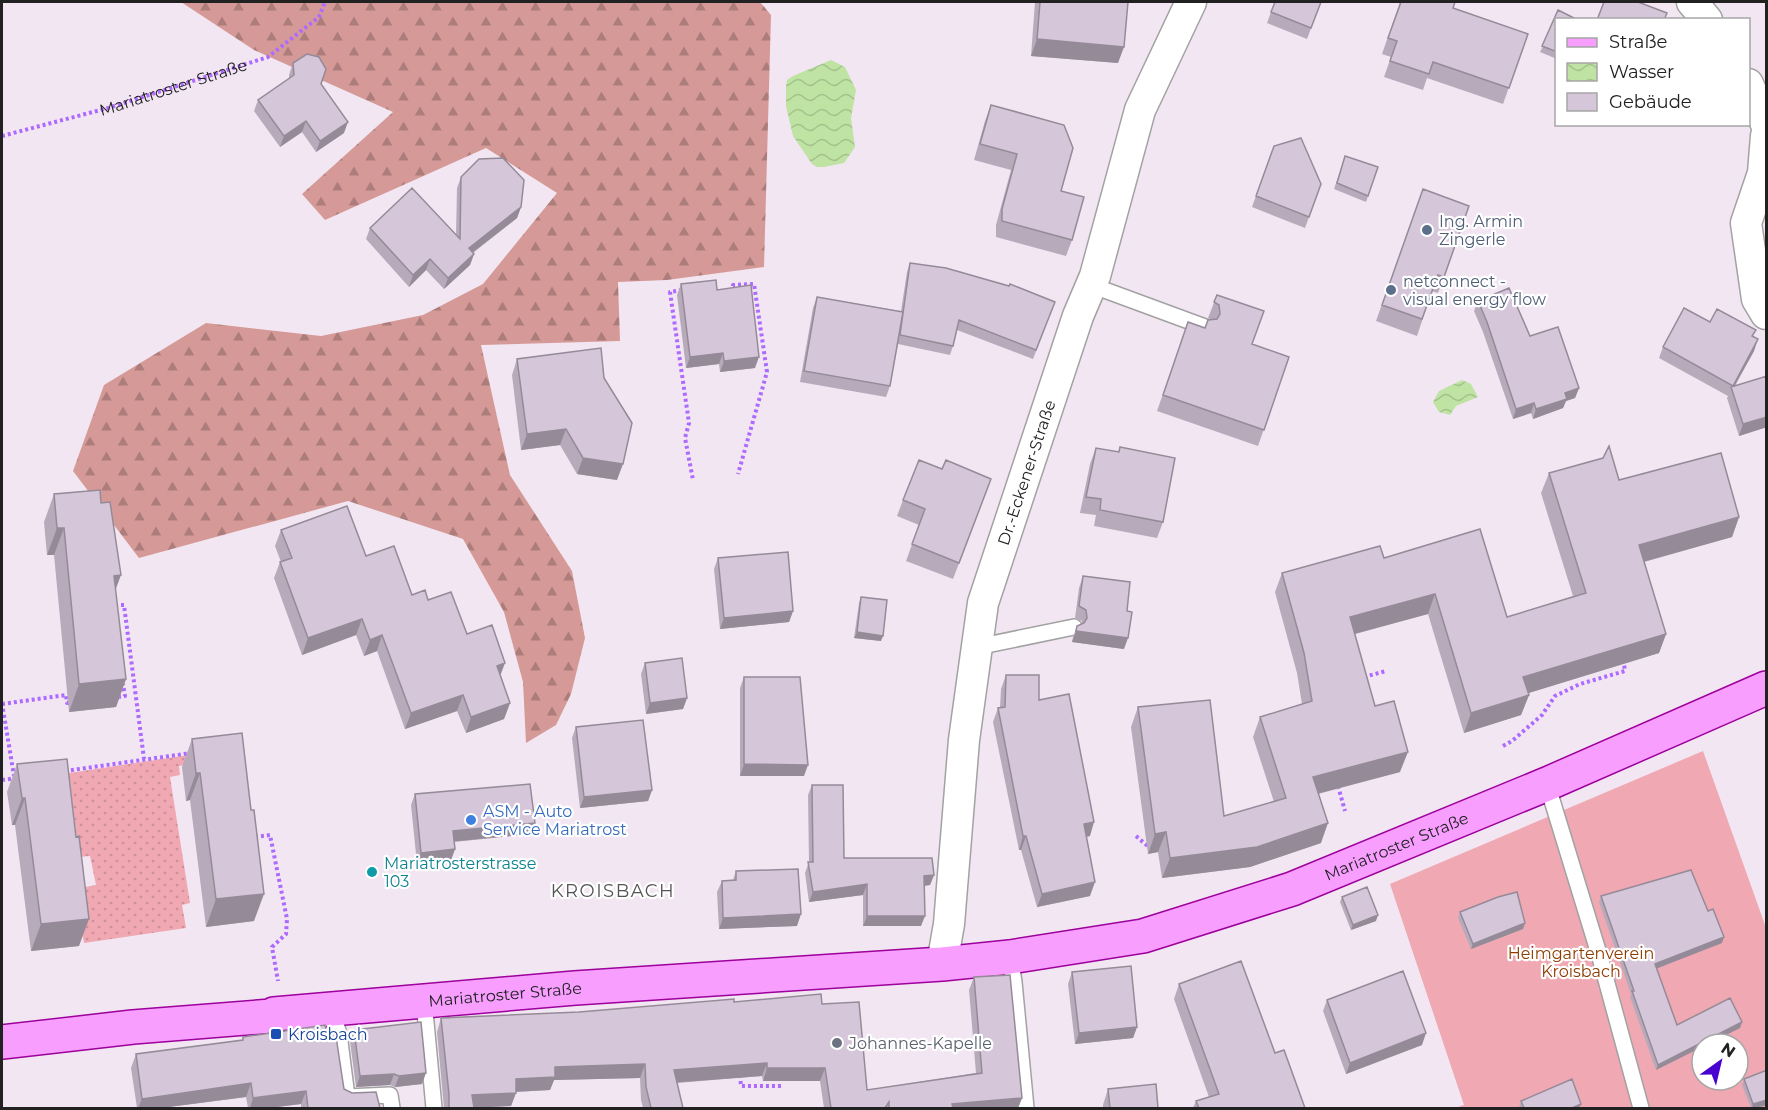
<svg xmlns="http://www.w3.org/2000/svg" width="1768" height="1110" viewBox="0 0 1768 1110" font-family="Montserrat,sans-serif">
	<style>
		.grass { fill: url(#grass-dots) }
		.forest { fill: url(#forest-firs) }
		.garden { fill: #f0a8b3; fill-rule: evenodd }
		.water { fill: url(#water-waves) }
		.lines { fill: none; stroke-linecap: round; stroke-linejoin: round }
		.lane-casing { stroke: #a2a2a2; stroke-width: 18 }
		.street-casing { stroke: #a2a2a2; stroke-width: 33 }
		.primary-casing { stroke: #9d009b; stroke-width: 36 }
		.path { stroke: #ad6aff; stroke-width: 4; stroke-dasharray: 3 3; stroke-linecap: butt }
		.lane { stroke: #fff; stroke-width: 15 }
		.street { stroke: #fff; stroke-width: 30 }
		.primary { stroke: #f79eff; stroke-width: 33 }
		.path-bridge { stroke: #ad6aff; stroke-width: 4; stroke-dasharray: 3 3; stroke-linecap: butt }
		.wall { fill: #b7aabb }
		.shaded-wall { fill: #958b98 }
		.building { fill: #d5c6d9; stroke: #958b98; stroke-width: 1.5 }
		.service-dot { fill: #5c6f8a; stroke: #fff; stroke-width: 2 }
		.shop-dot { fill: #3f7fe0; stroke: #fff; stroke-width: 2 }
		.culture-dot { fill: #0f9aa8; stroke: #fff; stroke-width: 2 }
		.transit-dot { fill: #1a4fb4; stroke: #fff; stroke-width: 2 }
		.worship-dot { fill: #6b7280; stroke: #fff; stroke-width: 2 }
		.labels { text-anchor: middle; stroke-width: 4.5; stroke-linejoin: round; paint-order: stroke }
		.street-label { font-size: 16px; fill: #212121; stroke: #fff }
		.service-label { font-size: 16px; fill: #4e5e75; stroke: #fff; text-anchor: start }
		.shop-label { font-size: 16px; fill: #366cbe; stroke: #fff; text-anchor: start }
		.culture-label { font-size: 16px; fill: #0d838f; stroke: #fff; text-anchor: start }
		.park-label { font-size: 16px; fill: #8d3d01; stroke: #fff }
		.transit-label { font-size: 16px; fill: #164399; stroke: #fff; text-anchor: start }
		.worship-label { font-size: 16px; fill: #5b616d; stroke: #fff; text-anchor: start }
		.neighbourhood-label { font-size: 18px; letter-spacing: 1.5px; fill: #545454; stroke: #fff }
	</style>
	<defs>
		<pattern id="grass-dots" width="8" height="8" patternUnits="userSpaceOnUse" patternTransform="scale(1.5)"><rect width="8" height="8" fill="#f0a8b3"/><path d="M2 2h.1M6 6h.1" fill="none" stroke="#ce909a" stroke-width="1.8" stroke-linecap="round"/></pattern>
		<pattern id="forest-firs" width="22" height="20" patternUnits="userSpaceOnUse" patternTransform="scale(1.5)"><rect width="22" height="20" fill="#d59a97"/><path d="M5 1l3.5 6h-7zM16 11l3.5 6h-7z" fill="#ac7d7b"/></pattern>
		<pattern id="water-waves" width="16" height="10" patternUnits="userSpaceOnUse" patternTransform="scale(1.5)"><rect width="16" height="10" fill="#bee3a3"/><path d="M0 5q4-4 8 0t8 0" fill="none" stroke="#a3c28c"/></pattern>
	</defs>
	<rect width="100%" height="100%" fill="#f2e6f2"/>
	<path class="grass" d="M222,750L223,759L179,766L180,775L170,777L190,903L182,905L186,928L84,943L75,889L96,885L90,856L79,857L69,773Z"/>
	<path class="forest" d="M181,2H760L771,15L764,267L667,280L618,282L620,341L481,345L510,475L572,571L585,638L571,694L556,725L526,743L523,682L504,612L463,539L348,501L139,558L73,471L104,385L206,323L321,336L423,315L483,284L557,193L486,148L325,220L302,194L393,112L254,50Z"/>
	<path class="garden" d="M1703,751L1765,925H1766V1108H1455L1464,1105L1390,884ZM1702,1044H1738V1080H1702Z"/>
	<path class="water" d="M831,60L845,67L856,90L851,118L855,147L844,163L824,167H817L812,164L793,136L786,106V86L787,80L793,76Z
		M1462,380L1471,384L1478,397L1456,406L1450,415L1439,412L1433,402L1439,391Z"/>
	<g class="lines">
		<defs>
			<path id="lane" d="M1091,285L1205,327
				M977,647L1074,627
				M1547,784L1599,954L1641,1108
				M1010,957L1014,982L1026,1108
				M424,1001L434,1108
				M331,1008L339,1034L347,1097L390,1095L392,1108"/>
			<g id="street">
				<path d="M1692,2L1707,20"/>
				<path d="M1748,84L1766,124"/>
				<path d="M1766,136L1763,173L1746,223L1757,299L1766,314"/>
				<path id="s2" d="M942,964L949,924L964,740L983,603L1078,316L1095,276L1140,110L1191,2"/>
			</g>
			<g id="primary">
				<path id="s3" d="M2,1042L133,1027L272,1016L274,1014L575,988L942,964L1010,957L1143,936L1292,889L1547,784L1766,688"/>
			</g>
		</defs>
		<use href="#lane" class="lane-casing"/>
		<use href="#street" class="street-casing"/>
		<use href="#primary" class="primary-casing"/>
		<g class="path">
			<path id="s1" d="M2,136L108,108L268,57L319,17L325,2"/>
			<path d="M682,290L670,292L689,423L685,438L693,480"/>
			<path d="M733,292V285L754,284L767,372L738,474"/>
			<path d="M115,605H124L144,759"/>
			<path d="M1364,677L1386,671"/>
			<path d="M2,703L14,776"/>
			<path d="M1503,746L1512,741L1542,715L1555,696L1580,684L1625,671L1624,664"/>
			<path d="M65,771L191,753"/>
			<path d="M2,780L16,778"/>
			<path d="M1338,786L1345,811"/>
			<path d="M1136,836L1150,848"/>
			<path d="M255,837L270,835L287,919L286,934L272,947L278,981"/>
			<path d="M740,1075L741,1086H782"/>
		</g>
		<use href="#lane" class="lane"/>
		<use href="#street" class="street"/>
		<use href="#primary" class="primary"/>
		<path class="path-bridge" d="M118,697L125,696L123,684
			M2,704L66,695L67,703L71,702"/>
	</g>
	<path class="wall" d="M1035,2H1128L1118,63L1031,56Z
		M1321,2L1307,39L1267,23L1271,12Z
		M1400,2L1453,8L1528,34L1503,104L1427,78L1423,90L1384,77L1391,57L1382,54Z
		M1557,20V59L1540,52Z
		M293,63L321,84L344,133L316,152L302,132L280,147L254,111L258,100L289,78V75Z
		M991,105L1061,191L1072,240L1066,256L996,237V225L1011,170L974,160L985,121Z
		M1274,146L1321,184L1305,228L1252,207Z
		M1345,156L1378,167L1366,202L1334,189Z
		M461,177L521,207L517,218L473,253L474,254L470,265L444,289L426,270L409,287L366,239L370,228L456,235L457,188Z
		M1423,189L1469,206L1438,293L1432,291L1417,336L1376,321Z
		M910,263L1055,302L1033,359L957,330L953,346L950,355L898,344L890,386L886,397L800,382L813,308L817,297L901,311L907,272Z
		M681,284L717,290L755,368L720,372L719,364L686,368L677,295Z
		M1217,295L1252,344L1289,357L1258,446L1157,411L1188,322L1205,328L1211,320L1208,318Z
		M1478,301L1530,336L1579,388L1575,398L1566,401L1563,408L1533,419L1531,413L1513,419L1483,332L1474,311Z
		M1710,322L1753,337L1754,351L1735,386L1767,376V427L1739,436L1727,398L1728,396L1659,358L1663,347Z
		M517,359L617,480L577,474L560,445L521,450L512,375Z
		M1120,447L1163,522L1157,538L1094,526L1096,515L1080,513L1090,464L1096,448L1118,452Z
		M1549,473L1619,480L1739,517L1732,537L1644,562L1666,634L1659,653L1528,693L1529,695L1521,715L1464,733L1428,614L1355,634L1375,706L1400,772L1318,794L1321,843L1250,867L1162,878L1158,852L1148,854L1131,727L1138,707L1224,816L1274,802L1253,737L1260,717L1302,704L1297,673L1275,592L1282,573L1384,558L1507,617L1573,596L1541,493Z
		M991,479L953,579L906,561L919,525L897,516L903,500Z
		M54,494L101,503L126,679L116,707L69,712L54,555H47L44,522Z
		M281,530L366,556L412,595L428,600L467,634L501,676L510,703L504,719L466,733L457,711L405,729L377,651L364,656L356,635L302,655L274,578L280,562H281L275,546Z
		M718,558L793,611L789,622L720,629L714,569Z
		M1083,576L1127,611L1124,649L1072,642L1073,637L1077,626L1082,624V621L1075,618L1079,588Z
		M861,597L881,641L854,638L859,603Z
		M645,663L687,698L683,709L646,714L641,674Z
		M1006,675L1039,700L1090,836L1086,837L1090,896L1037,907L1021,850H1019L993,722L998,708H1000L1001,689Z
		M744,677L804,776H740V688Z
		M576,727L652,790L648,801L580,808L572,738Z
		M192,739L254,921L206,927L190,800L186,801L182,767Z
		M17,764L79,946L31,951L15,825H12L7,792Z
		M812,785L844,858L934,875L930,885L924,886L921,926H863V895L809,902L805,873L809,862L808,795Z
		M415,794L531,834L454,842L455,849L451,860L417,864L411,805Z
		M736,871L797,926L719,929L717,892L722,881L733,880Z
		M1601,896L1708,911L1722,943L1657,968L1677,1025L1742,1022L1740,1028L1708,1044H1702V1047L1656,1070L1630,997L1631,994L1599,902Z
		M1342,897L1376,921L1351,930L1340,902Z
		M1460,912L1525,923L1523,929L1471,949L1458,918Z
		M1072,972L1137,1027L1133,1038L1075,1044L1068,984Z
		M974,977L1022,1098L1018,1108H824L820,1081H763L762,1076L677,1083L683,1108H643L641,1100L640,1078L554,1080L550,1090L516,1092L511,1106L474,1108H444L437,1032L441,1018L579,1012L734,1002L822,1004L867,1090L976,1073L969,990Z
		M1179,984L1275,1053L1305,1108H1193L1196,1101L1209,1097L1174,999Z
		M1327,1000L1422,1045L1346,1074L1323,1011Z
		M354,1030L422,1084L395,1087L390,1085L356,1087L350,1041Z
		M326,1031L344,1089L380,1108H301V1104L269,1108H248L246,1097L161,1108H137L131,1068L136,1054L242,1040L243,1037Z
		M1744,1079L1756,1108H1751L1742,1085Z
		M1108,1089L1158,1108H1103V1105Z
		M1521,1101L1581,1104L1579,1108H1520L1519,1107Z"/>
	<path class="shaded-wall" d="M1037,39L1124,47L1118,63L1031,56Z
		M306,121L302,132L280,147L284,136Z
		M348,122L344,133L316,152L320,141Z
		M521,207L517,218L464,259L469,248Z
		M474,254L470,265L444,289L448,278Z
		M430,259L426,270L409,287L413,275Z
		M1758,339L1754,351L1732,390V388Z
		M723,353L719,364L686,368L690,357Z
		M759,357L755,368L720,372L724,361Z
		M1579,388L1575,398L1566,401L1563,408L1533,419L1536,409L1565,393Z
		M1534,403L1531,413L1513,419L1516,409Z
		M1767,417V427L1739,436L1743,424Z
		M566,429L560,445L521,450L527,434Z
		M583,458L623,464L617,480L577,474Z
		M1739,517L1732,537L1632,565L1639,545Z
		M57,528H64L54,555H47Z
		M121,575L111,602L114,576Z
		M1435,594L1428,614L1343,637L1350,617Z
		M793,611L789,622L720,629L724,618Z
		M362,619L356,635L302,655L308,638Z
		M1076,631L1128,638L1124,649L1072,642Z
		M857,632L883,636L881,641L854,638Z
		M1666,634L1659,653L1516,697L1523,677Z
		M382,635L377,651L364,656L370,640Z
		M505,663L499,679L497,666Z
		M126,679L116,707L69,712L79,684Z
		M463,695L457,711L405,729L411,713Z
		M1529,695L1521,715L1464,733L1471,713Z
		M687,698L683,709L646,714L650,703Z
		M510,703L504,719L466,733L471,717Z
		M1408,752L1400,772L1305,797L1313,777Z
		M744,764L808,765L804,776H740Z
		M196,773H200L190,800L186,801Z
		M652,790L648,801L580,808L584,797Z
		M22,798H25L15,825H12Z
		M1094,822L1090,836L1079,838L1084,824Z
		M535,823L531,834L449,842L453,831Z
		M1328,823L1321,843L1250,867L1162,878L1170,858Z
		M1166,832L1158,852L1148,854L1155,834Z
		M1023,836H1026L1021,850H1019Z
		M455,849L451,860L417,864L421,853Z
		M934,875L930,885L921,886L924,876Z
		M1095,882L1090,896L1037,907L1042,894Z
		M867,884L863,895L809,902L813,892Z
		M264,894L254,921L206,927L216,899Z
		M801,914L797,926L719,929L723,918Z
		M1378,915L1376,921L1351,930L1353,925Z
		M867,916H925L921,926H863Z
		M89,919L79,946L31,951L41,924Z
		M1525,923L1523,929L1471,949L1473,944Z
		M1724,937L1722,943L1653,970L1655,964Z
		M1742,1022L1740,1028L1708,1044H1702V1047L1656,1070L1658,1065Z
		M1137,1027L1133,1038L1075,1044L1079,1033Z
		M1426,1033L1422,1045L1346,1074L1350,1063Z
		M767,1063L762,1076L669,1083L674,1070Z
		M645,1064L640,1078L554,1080L550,1090L511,1092L516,1079L555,1067Z
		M767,1068H825L820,1081H763Z
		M426,1073L422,1084L395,1087L399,1076Z
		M394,1074L390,1085L356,1087L360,1076Z
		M251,1083L246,1097L161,1108H138L142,1099Z
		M306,1091L301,1104L269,1108H250L253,1098Z
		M516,1093L511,1106L468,1108L472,1095Z
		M1022,1098L1018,1108H951L952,1104Z
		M1767,1100V1105L1756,1108H1752L1753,1104Z
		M1581,1104L1579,1108H1572Z"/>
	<path class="building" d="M1040,2H1128L1124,47L1037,39Z
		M1275,2H1321L1311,28L1271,12Z
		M1401,2H1455L1453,8L1528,34L1509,88L1433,62L1429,74L1390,61L1397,41L1388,38Z
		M1604,2H1638L1667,13L1664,20H1597Z
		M1558,10L1578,20H1557V52L1542,46Z
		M307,54L319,57L326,69L321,84L348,122L320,141L306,121L284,136L258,100L294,75L293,63Z
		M991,105L1064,125L1073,148L1061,191L1084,197L1072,240L1002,221V209L1017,154L980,144Z
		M1301,138L1321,184L1309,217L1256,196L1274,146Z
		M1345,156L1378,167L1368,196L1337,183Z
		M503,158L524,180L521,207L469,248L474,254L448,278L430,259L413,275L370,228L412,188L460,239L461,177L479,159Z
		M1423,189L1469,206L1444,277L1438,275L1422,319L1382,305Z
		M910,263L946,268L1009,286L1010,284L1055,302L1036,350L959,320L953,346L900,335Z
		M716,280L717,290L751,285L759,357L724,361L723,353L690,357L681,284Z
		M1509,288L1530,336L1558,327L1579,388L1565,393L1567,399L1536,409L1534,403L1516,409L1487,322L1478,301Z
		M1217,295L1264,311L1252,344L1289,357L1264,430L1163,395L1188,322L1205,328L1208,320L1217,319L1220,314L1219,305L1214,302Z
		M817,297L903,312L890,386L804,371Z
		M1684,308L1710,322L1717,309L1756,330L1752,336L1758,339L1733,386L1663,347Z
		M601,348L604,378L632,423L623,464L583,458L566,429L527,434L517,359Z
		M1767,376V417L1743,424L1731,387Z
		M1609,446L1619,480L1721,453L1739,517L1639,545L1666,634L1523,677L1529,695L1471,713L1435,594L1350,617L1375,706L1394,701L1408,752L1313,777L1328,823L1257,847L1170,858L1166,832L1155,834L1138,707L1210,700L1224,816L1286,798L1260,717L1312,701L1304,653L1282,573L1380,546L1384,558L1480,529L1507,617L1586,593L1549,473L1603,458Z
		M1120,447L1175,458L1163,522L1100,510L1101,499L1086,497L1096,448L1119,452Z
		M919,460L942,469L946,460L991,479L959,563L912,544L925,509L903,500Z
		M100,490L101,503L110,502L121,575L114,576L126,679L79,684L64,528H57L54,494Z
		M347,506L366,556L394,546L412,595L425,590L428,600L451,592L467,634L492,625L505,663L497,666L510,703L471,717L463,695L411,713L382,635L370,640L362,619L308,638L280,562L292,558L281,530Z
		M788,552L793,611L724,618L718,558Z
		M1083,576L1130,582L1127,611L1132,612L1128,638L1076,631L1077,626L1084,623L1087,618L1086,610L1079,606Z
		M861,597L887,600L883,636L857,632Z
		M682,658L687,698L650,703L645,663Z
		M1006,675H1039V700L1069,694L1094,822L1084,824L1095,882L1042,894L1026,836H1023L998,708L1005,707Z
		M744,677H800L808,765L744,764Z
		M643,720L652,790L584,797L576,727Z
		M242,733L251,810H254L264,894L216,899L200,773H196L192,739Z
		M67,759L76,837L79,836L89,919L41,924L25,798H22L17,764Z
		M530,784L535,823L453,831L455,849L421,853L415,794Z
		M812,785H843L844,858H932L934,875L924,876L925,916H867V884L813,892L808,862H813Z
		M798,869L801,914L723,918L722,881L736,880V871Z
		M1691,870L1708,911L1713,909L1724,937L1655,964L1677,1025L1730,998L1742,1022L1658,1065L1632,991H1634L1601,896Z
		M1367,887L1378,915L1353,925L1342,897Z
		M1517,892L1525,923L1473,944L1460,912L1498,897Z
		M1241,961L1275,1053L1284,1050L1305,1108H1199L1196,1101L1219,1094L1179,984Z
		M1131,966L1137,1027L1079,1033L1072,972Z
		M1403,971L1426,1033L1350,1063L1327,1000Z
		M1010,975L1022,1098L952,1104L953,1108H889V1102L885,1108H831L825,1068H767V1063L674,1070L683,1108H651L646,1087L645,1064L555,1067V1077L516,1079V1093L472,1095L474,1108H449V1094L441,1018L579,1012L734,999V1002L821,994L822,1004L859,1002L867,1090L982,1073L974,977Z
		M421,1022L426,1073L399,1076L394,1074L360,1076L354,1030Z
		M325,1025L326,1031L335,1030L344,1089L352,1093L376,1092L380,1108H308L306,1091L253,1098L251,1083L142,1099L136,1054L243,1040V1037Z
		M1767,1070V1100L1753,1104L1744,1079Z
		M1572,1079L1581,1104L1572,1108H1524L1521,1101Z
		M1156,1084L1158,1108H1110L1108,1089Z"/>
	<g class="service-dot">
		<circle cx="1427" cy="230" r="6"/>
		<circle cx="1391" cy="290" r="6"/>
	</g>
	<circle class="shop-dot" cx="471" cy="820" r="6"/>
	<circle class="culture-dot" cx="372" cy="872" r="6"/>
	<rect class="transit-dot" x="270" y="1028" width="12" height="12" rx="3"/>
	<circle class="worship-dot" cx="837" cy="1043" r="6"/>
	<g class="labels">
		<g class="street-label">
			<text dy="6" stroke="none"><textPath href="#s1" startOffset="178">Mariatroster Straße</textPath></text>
			<text dy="6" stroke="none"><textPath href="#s2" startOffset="501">Dr.-Eckener-Straße</textPath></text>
			<text dy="6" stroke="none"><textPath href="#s3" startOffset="1416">Mariatroster Straße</textPath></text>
			<text dy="6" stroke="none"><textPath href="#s3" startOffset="506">Mariatroster Straße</textPath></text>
		</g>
		<g class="service-label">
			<text x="1439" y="227">Ing. Armin<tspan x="1439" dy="18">Zingerle</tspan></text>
			<text x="1403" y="287">netconnect -<tspan x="1403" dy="18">visual energy flow</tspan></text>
		</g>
		<g class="shop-label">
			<text x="483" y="817">ASM - Auto<tspan x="483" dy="18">Service Mariatrost</tspan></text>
		</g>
		<g class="culture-label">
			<text x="384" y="869">Mariatrosterstrasse<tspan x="384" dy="18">103</tspan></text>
		</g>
		<g class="park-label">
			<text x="1581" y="959">Heimgartenverein<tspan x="1581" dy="18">Kroisbach</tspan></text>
		</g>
		<g class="transit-label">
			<text x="288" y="1040">Kroisbach</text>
		</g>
		<g class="worship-label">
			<text x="849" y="1049">Johannes-Kapelle</text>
		</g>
		<g class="neighbourhood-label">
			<text x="613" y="897">KROISBACH</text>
		</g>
	</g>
	<rect width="1768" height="1110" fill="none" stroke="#212121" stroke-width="6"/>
	<rect x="1555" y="18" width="195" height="108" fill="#ffffff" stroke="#a6a6a6" stroke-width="1.5"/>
	<rect x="1567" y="38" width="30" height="9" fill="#f79eff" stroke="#a6a6a6" stroke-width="1.5"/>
	<text x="1609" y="48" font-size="18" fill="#212121">Straße</text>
	<rect x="1567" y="63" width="30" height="18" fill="url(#water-waves)" stroke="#a6a6a6" stroke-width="1.5"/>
	<text x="1609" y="78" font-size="18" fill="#212121">Wasser</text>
	<rect x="1567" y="93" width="30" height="18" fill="#d5c6d9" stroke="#a6a6a6" stroke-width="1.5"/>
	<text x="1609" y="108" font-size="18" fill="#212121">Gebäude</text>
	<g transform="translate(1720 1062) rotate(34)"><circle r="28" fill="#ffffff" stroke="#a6a6a6" stroke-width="1.5"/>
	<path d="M0-4.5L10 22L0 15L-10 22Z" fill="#4800d1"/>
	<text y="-9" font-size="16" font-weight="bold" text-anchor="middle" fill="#212121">N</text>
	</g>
</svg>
